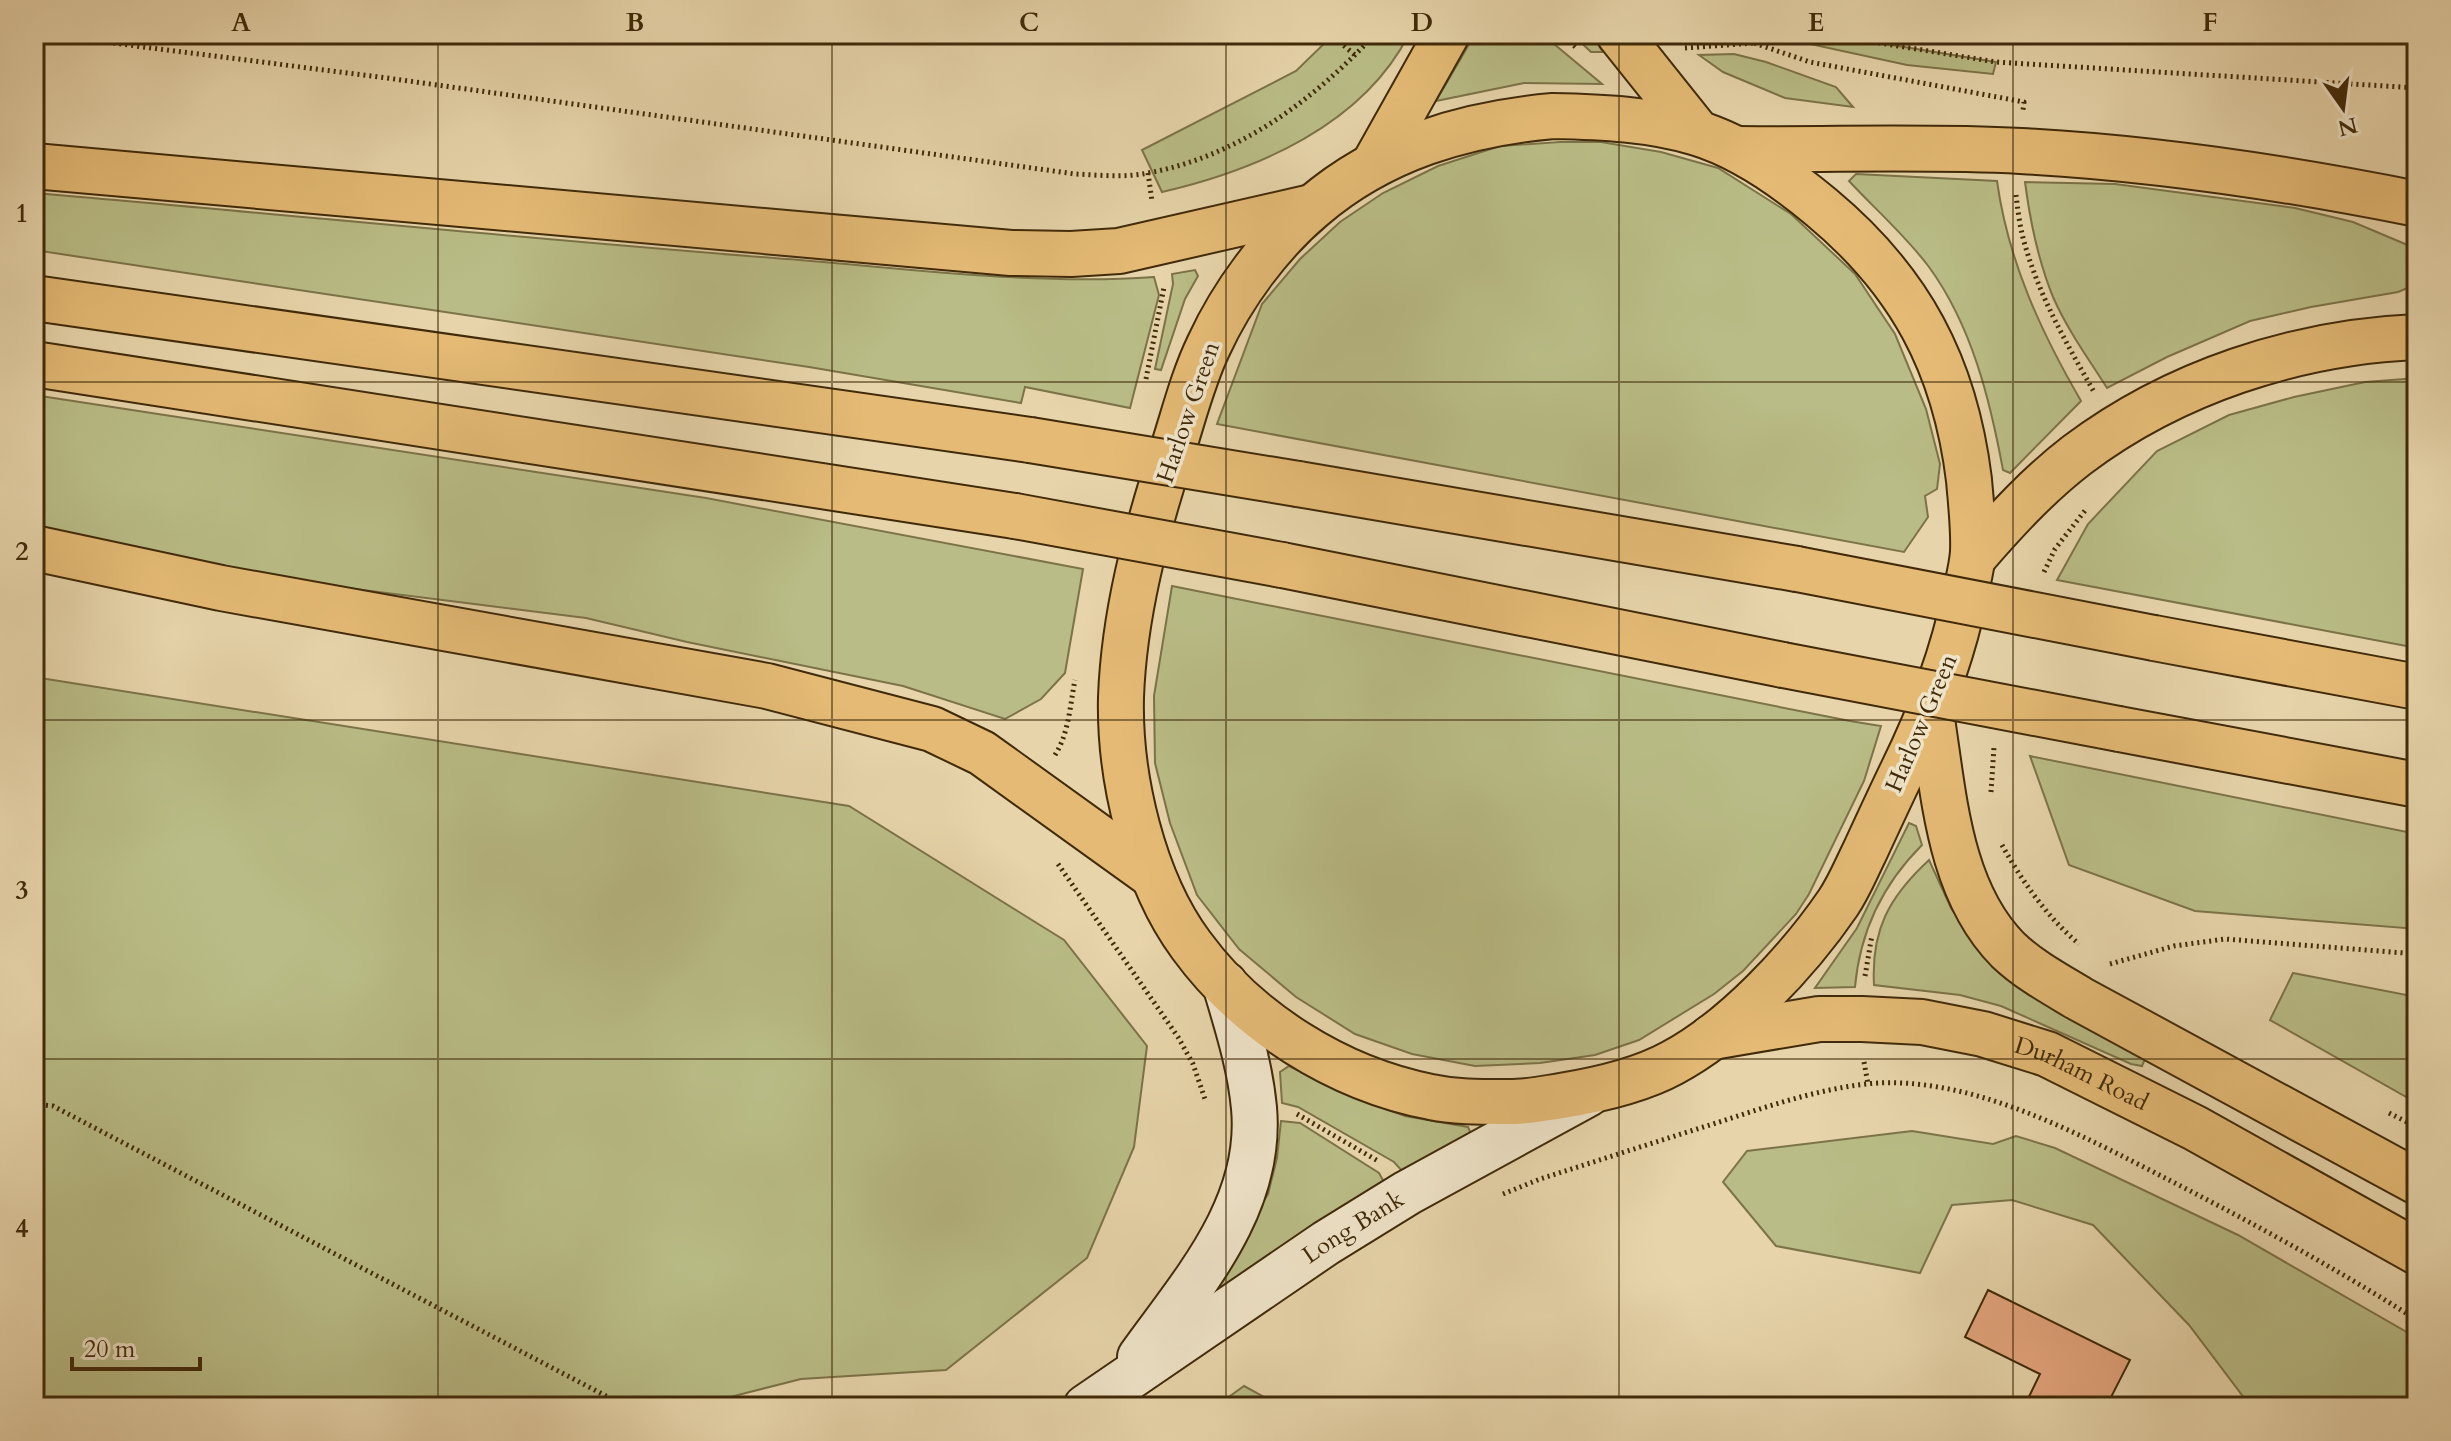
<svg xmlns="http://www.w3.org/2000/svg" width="2451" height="1441" viewBox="0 0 2451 1441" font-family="Cardo,serif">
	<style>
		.green { fill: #b9bc86; stroke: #7c7348; stroke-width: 2 }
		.building { fill: #e5a67f; stroke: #402a09; stroke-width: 2 }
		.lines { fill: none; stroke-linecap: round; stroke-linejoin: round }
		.secondary-casing { stroke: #402a09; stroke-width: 48 }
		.primary-casing { stroke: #402a09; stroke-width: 48 }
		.highway-casing { stroke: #402a09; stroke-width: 48 }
		.path { stroke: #402a09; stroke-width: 5; stroke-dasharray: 2 4; stroke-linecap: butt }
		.secondary { stroke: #efe3c8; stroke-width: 44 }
		.primary { stroke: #e4ba75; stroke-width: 44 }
		.highway { stroke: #e4ba75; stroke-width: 44 }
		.highway-bridge-casing { stroke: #402a09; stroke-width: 48; stroke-linecap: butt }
		.highway-bridge { stroke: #e4ba75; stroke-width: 44 }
		.grid { fill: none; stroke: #402a09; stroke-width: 2; stroke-opacity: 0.55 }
		.labels { text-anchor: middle; stroke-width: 7; stroke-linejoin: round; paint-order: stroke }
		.street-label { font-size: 24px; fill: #402a09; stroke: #efe3c8 }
		.neatline { fill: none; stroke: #402a09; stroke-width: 3 }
		.grid-label { font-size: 26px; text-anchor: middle; font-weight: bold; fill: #402a09 }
	</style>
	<rect width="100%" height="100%" fill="#e7d4aa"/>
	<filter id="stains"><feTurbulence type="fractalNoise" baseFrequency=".0025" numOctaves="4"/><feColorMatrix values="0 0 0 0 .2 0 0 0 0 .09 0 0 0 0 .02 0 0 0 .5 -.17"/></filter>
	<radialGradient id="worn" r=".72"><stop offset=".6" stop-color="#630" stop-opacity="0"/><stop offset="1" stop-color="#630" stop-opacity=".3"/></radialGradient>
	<path class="green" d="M1334,34H1409C1363,125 1257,170 1162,192L1142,150L1296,71Z
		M1475,34H1542L1602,84L1524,83L1436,101Z
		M1572,34H1591L1603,52H1591Z
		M1764,34H1850L1874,42L1996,62L1993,74L1907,65Z
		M1734,54L1766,62L1836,87L1853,107L1785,98L1723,72L1699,55Z
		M1560,142H1601L1661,152L1718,168L1791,214L1855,274L1895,334L1926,409L1940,464L1937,489L1925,496L1928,517L1904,552L1217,424L1262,304L1300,259L1340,222L1383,193L1438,166L1500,146Z
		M1856,174L1997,181C2008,261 2041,332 2081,401L2010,473L2003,470C1990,400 1972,326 1929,267C1906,236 1875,209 1849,181Z
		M2025,182L2115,184L2295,208L2353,222L2417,249V284L2398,292L2311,307L2250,321L2167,357L2107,388C2088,358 2067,329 2053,297C2038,260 2030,221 2025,182Z
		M34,193C281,214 527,239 774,258C898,267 1031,286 1154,277L1159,295L1130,408L1025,387L1021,403L809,367L34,250Z
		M1195,270L1198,276L1185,299L1161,370L1155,369L1173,284L1172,274Z
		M2417,378V648L2057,580L2088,524L2157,451L2229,415L2294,397L2365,382Z
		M34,395L706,498L1083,569L1065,673L1041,699L1005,719L903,686L687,642L586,618L291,581L34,533Z
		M1172,586L1850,721L1881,726L1864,781L1809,894L1796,914L1743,971L1714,994L1639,1040L1595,1055L1540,1063L1475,1066L1412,1054L1355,1034L1296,997L1239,949L1197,895L1170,823L1155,763L1154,696Z
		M34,677L849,806L1064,940L1147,1046L1134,1147L1087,1258L946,1370L801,1379L726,1398L720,1407H34Z
		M2030,756L2417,834V929L2195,911L2069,865Z
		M1909,823L1916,826L1922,845C1882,885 1860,931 1855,987L1815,988L1857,928Z
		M1929,860L1951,908L1971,937L2145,1059L2142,1066L2131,1064L2001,1006L1960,995L1874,985C1871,930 1889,897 1929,860Z
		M2293,973L2417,997V1103L2270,1020Z
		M1289,1066L1354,1097L1405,1116L1468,1127L1471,1134L1403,1172L1394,1162L1298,1107L1282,1103L1280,1072Z
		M1281,1121L1300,1123L1379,1173L1384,1182L1195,1312L1268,1194L1277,1158Z
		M1912,1131L1993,1144L2016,1136L2055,1148L2238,1235L2417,1338V1400L2412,1407H2251L2189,1325L2093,1225L2012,1200L1952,1205L1920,1273L1776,1246L1723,1182L1747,1151Z
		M1244,1386L1282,1407H1215Z"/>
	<path class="building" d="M1988,1290L2130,1360L2106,1407H2024L2040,1374L1965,1337Z"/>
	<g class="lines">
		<defs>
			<g id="secondary">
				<path d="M1140,1357C1193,1283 1263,1206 1254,1108C1250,1065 1237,1025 1225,984"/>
				<path id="s1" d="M1086,1407L1326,1243L1407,1193L1588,1094"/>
			</g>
			<g id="primary">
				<path d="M1619,34L1698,133"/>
				<path d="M1553,116C1601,117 1651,119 1697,133C1743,147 1785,177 1821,207C1910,281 1955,365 1969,480C1971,504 1974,528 1973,552C1972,567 1968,581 1965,595C1952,658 1930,715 1902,772C1889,799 1877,825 1865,851C1856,869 1849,887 1838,903C1799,960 1734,1030 1672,1063C1639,1081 1598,1090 1561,1096C1542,1099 1523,1103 1504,1102C1480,1102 1454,1102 1431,1097C1338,1079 1247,1022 1191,945C1143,880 1119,777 1121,697C1124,615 1146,532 1171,455C1183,419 1192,380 1209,345C1232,295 1270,243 1313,207C1382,148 1465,124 1553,116Z"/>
				<path d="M1374,164L1447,34"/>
				<path d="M1931,713C1944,793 1948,889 2008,950C2029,970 2055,984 2080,999L2417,1182"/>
				<path id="s2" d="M1712,1037L1819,1019H1862L1922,1022L1983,1034L2047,1054L2195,1128L2417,1252"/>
			</g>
			<path id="highway" d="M1737,149C1831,150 1927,146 2021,151C2154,158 2287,178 2417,204
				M34,166L1011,253L1071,254L1119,251L1312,207
				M34,298L1030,440
				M34,364L1015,516
				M1298,484L1797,569
				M34,548L221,588L767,686L932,729L982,753L1153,876
				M1973,558C2005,521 2038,485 2077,455C2174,382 2296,342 2417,337
				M1282,565L1783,665
				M2154,638L2417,687
				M2119,729L2417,785"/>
		</defs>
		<use href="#secondary" class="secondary-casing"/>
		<use href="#primary" class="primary-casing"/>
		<use href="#highway" class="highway-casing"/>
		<path class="path" d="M42,34L387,78L1075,174C1099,175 1124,178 1148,173C1239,156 1314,100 1375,34
			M1330,34L1355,55
			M1560,34L1578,49
			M1739,34L1754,43L1810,62L2024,102L2023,110
			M1850,34L1874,42L1996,62L2417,88
			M1685,48L1754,43
			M1148,173L1152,201
			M2016,195C2018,211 2020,229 2025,245C2040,298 2067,344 2094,392
			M1146,379L1164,287
			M2044,572L2055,549L2087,508
			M1055,755C1069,733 1070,705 1075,680
			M1991,792L1994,747
			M2002,845C2022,881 2047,917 2079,944
			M1058,864L1178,1037L1193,1064L1206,1102
			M2110,964L2174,946L2225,939L2417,954
			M1865,976L1872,935
			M1864,1062L1868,1084
			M34,1104L53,1106L627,1407
			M2389,1113L2417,1127
			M1297,1114L1378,1161
			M1503,1194L1540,1179C1597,1161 1655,1142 1713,1124C1763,1108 1814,1090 1866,1084C1968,1073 2081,1135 2169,1180C2253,1223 2337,1269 2417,1320"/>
		<use href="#secondary" class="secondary"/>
		<use href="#primary" class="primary"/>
		<use href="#highway" class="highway"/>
		<defs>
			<path id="highway-bridge" d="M1030,440L1298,484
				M1015,516L1282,565
				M1797,569L2154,638
				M1783,665L2119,729"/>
		</defs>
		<use href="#highway-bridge" class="highway-bridge-casing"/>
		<use href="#highway-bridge" class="highway-bridge"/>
	</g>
	<path class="grid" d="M438,34V1407M832,34V1407M1226,34V1407M1619,34V1407M2013,34V1407M34,382H2417M34,720H2417M34,1059H2417"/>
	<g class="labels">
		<g class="street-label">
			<text transform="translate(1188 412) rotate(-71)" y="8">Harlow Green</text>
			<text transform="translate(1921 723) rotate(-67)" y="8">Harlow Green</text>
			<text dy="8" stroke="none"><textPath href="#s2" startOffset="380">Durham Road</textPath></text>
			<text dy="8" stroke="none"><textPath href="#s1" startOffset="322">Long Bank</textPath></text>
		</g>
	</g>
	<rect width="2451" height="1441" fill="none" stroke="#e7d4aa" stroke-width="88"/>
	<g transform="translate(2343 108) rotate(166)" stroke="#efe3c8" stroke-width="6" paint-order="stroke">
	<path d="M0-6L14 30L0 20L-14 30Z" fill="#402a09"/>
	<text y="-12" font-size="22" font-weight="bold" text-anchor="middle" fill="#402a09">N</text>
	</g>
	<path d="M72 1357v12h128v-12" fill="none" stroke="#402a09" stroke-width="4"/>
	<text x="84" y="1357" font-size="24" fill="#402a09" stroke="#efe3c8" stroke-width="6" paint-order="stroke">20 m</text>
	<rect x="44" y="44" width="2363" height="1353" class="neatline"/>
	<g class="grid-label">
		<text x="241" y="31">A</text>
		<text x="635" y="31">B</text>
		<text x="1029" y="31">C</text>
		<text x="1422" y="31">D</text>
		<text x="1816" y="31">E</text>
		<text x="2210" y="31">F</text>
		<text x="22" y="222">1</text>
		<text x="22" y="560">2</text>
		<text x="22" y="899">3</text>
		<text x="22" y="1237">4</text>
	</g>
	<rect width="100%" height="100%" filter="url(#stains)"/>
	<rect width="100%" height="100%" fill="url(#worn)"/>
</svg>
